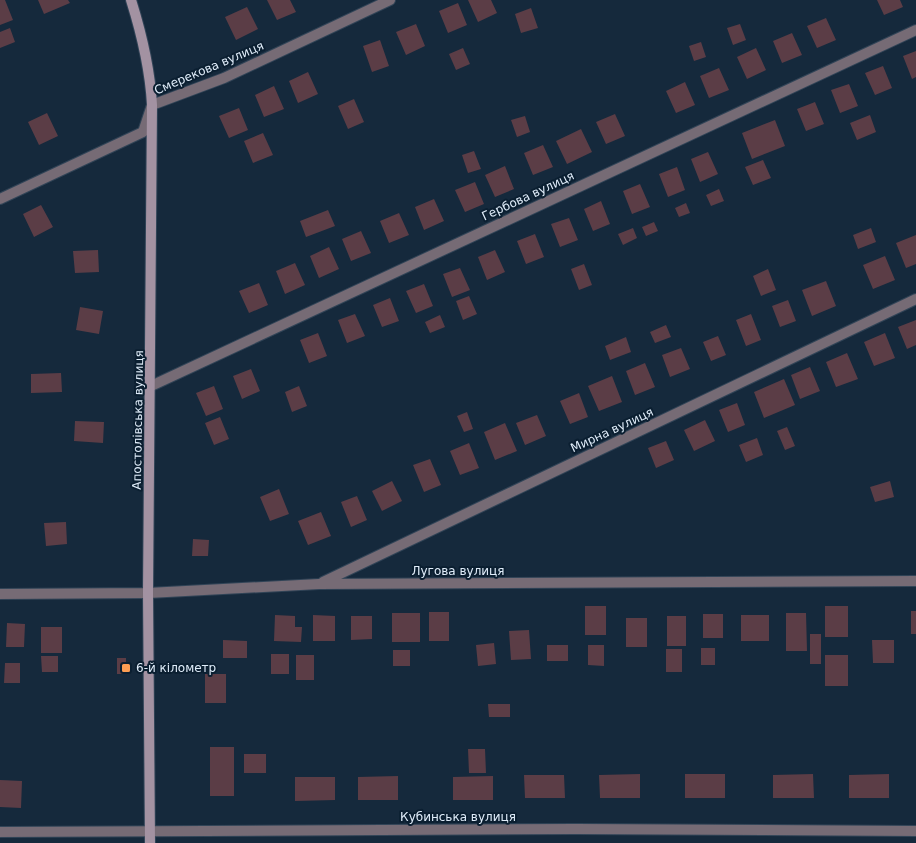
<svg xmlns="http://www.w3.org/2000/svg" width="916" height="843" viewBox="0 0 916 843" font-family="'DejaVu Sans',sans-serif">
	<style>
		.building { fill: #5b3d46 }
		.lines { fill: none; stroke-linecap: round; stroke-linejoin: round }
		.street-casing { stroke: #314457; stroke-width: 12 }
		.secondary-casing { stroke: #314457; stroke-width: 12 }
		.street { stroke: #766b75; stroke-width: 10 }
		.secondary { stroke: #a392a2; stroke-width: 10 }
		.poi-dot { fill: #fc9d53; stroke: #0b1f31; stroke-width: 2 }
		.labels { text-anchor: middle; stroke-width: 4; stroke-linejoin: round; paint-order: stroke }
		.street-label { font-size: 12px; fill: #e0edfa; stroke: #0b1f31 }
		.poi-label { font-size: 12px; fill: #e0edfa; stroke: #0b1f31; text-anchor: start }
	</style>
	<rect width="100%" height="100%" fill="#15293c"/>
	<path class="building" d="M0,0H5L13,20L0,25Z
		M38,0H68L70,3L44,14Z
		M267,0H290L296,12L277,20Z
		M468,0H491L497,13L478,22Z
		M877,0H900L903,7L884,15Z
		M458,3L467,25L448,33L439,11Z
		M247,7L258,29L236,40L225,17Z
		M531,8L538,28L521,33L515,14Z
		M826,18L836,40L817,48L807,26Z
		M416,24L425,46L406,55L396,32Z
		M740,24L746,40L733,45L727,28Z
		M10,28L15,42L0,48V32Z
		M792,33L802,55L782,63L773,41Z
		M380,40L389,66L372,72L363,46Z
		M701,42L706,57L694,61L689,46Z
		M463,48L470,64L456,70L449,54Z
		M756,48L766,70L747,79L737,57Z
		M916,51V77L912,79L903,56Z
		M883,66L892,88L875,95L865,73Z
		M719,68L729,90L709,98L700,76Z
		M308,72L318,94L298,103L289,81Z
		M685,82L695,105L676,113L666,91Z
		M849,84L858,106L840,113L831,90Z
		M274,86L284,109L264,117L255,95Z
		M354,99L364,122L348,129L338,106Z
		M815,102L824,124L806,131L797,109Z
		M239,108L248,130L229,138L219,116Z
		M47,113L58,136L39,145L28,122Z
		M615,114L625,136L606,144L596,122Z
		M870,115L876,132L857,140L850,123Z
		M525,116L530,132L517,137L511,120Z
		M775,120L785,146L752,159L742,133Z
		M581,129L592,152L567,164L556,141Z
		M263,133L273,155L253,163L244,141Z
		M543,145L553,167L533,175L524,153Z
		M474,151L481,169L468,173L462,155Z
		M708,152L718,174L700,182L691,159Z
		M763,160L771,178L753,185L745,167Z
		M505,166L514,189L495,197L485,175Z
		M677,167L685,190L668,197L659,174Z
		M475,182L484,204L465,212L455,190Z
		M640,184L650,207L632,214L623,191Z
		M719,189L724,201L711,206L706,195Z
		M434,199L444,221L424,230L415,207Z
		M601,201L610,224L593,231L584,209Z
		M686,203L690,213L679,217L675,208Z
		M41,205L53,227L34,237L23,214Z
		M328,210L335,226L306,237L300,221Z
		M399,213L409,235L389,243L380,221Z
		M569,218L578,240L560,247L551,224Z
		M654,222L658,231L646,236L642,227Z
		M633,228L637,238L623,245L618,234Z
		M871,228L876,242L858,249L853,235Z
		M361,231L371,253L351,261L342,239Z
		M535,234L544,257L526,264L517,241Z
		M916,235V264L906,268L896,243Z
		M329,247L339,269L319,278L310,256Z
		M98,250L99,272L75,273L73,251Z
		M495,250L505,272L487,280L478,257Z
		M885,256L895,280L873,289L863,265Z
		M295,263L305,285L285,294L276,271Z
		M584,264L592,285L579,290L571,269Z
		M460,268L470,290L452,297L443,274Z
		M768,269L776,290L761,296L753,276Z
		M826,281L836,306L812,316L802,290Z
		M259,283L268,305L249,313L239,291Z
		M424,284L433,306L416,313L406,291Z
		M469,296L477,314L463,320L456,301Z
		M390,298L399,321L382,327L373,305Z
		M788,300L796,321L780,327L772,306Z
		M80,307L103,311L99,334L76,330Z
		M355,314L365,336L347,343L338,320Z
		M751,314L761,340L746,346L736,320Z
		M440,315L445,327L430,333L425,322Z
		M916,320V345L907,349L898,327Z
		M666,325L671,337L655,343L650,332Z
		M318,333L327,356L309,363L300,340Z
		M885,333L895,358L874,366L864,342Z
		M718,336L726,355L711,361L703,342Z
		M626,337L631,352L610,360L605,346Z
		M681,348L690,369L670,377L662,355Z
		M847,353L858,379L836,387L826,362Z
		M645,363L655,387L635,395L626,371Z
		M810,367L820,391L800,399L791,375Z
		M251,369L260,391L242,399L233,376Z
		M61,373L62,392L31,393V374Z
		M612,376L622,402L599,411L588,386Z
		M784,379L795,405L764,418L754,392Z
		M214,386L223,409L206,416L196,393Z
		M299,386L307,406L292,412L285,392Z
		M579,393L588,417L570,424L560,401Z
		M737,403L745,425L728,432L719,410Z
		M467,412L473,429L464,432L457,416Z
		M537,415L546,436L525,445L516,423Z
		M220,417L229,439L214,445L205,423Z
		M705,420L715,441L694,451L684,430Z
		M75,421L104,422L103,443L74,441Z
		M505,423L517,451L495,460L484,432Z
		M787,427L795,446L785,450L777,431Z
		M757,438L763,455L746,462L739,445Z
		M666,441L674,460L656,468L648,448Z
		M469,443L479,468L460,475L450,451Z
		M430,459L441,485L424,492L413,465Z
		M392,481L402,501L382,511L372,491Z
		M890,481L894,497L875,502L870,487Z
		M279,489L289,514L270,521L260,497Z
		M357,496L367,520L351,527L341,502Z
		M321,512L331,536L308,545L298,521Z
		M66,522L67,544L46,546L44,523Z
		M193,539L209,540L208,556H192Z
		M585,606H606V635H585Z
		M825,606H848V637H825Z
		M911,611H916V634H911Z
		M429,612H449V641H429Z
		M392,613H420V642H392Z
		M786,613H806L807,651H786Z
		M703,614H723V638H703Z
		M275,615L295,616V627H302L301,642L274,641Z
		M313,615L335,616V641H313Z
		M741,615H769V641H741Z
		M351,616H372V639L351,640Z
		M667,616H686V646H667Z
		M626,618H647V647H626Z
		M7,623L25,624L24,647H6Z
		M41,627H62V653H41Z
		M529,630L531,659L511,660L509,631Z
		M810,634H821V664H810Z
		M223,640L247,641V658H223Z
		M872,640H894V663H873Z
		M494,643L496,664L478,666L476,645Z
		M547,645H568V661H547Z
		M588,645H604V666L588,665Z
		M701,648H715V665H701Z
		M666,649H682V672H666Z
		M393,650H410V666H393Z
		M271,654H289V674H271Z
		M296,655H314V680H296Z
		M825,655H848V686H825Z
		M41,656H58V672H42Z
		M117,658H126V674H117Z
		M5,663H20V683H4Z
		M205,674H226V703H205Z
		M488,704H510V717H489Z
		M210,747H234V796H210Z
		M468,749H485L486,773H469Z
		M244,754H266V773H244Z
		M640,774V798H600L599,775Z
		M685,774H725V798H685Z
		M813,774L814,798H773V775Z
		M889,774V798H849V775Z
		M524,775H564L565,798H525Z
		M398,776V800H358V777Z
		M493,776V800H453V777Z
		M295,777H335V800L295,801Z
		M0,780L22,781L21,808L0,807Z"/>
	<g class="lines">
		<defs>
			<path id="street" d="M0,199L143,132L152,105L224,78L390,0
				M151,386L916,30
				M323,582L916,299
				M0,594L148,593L319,584L916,581
				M0,832L576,829L916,831"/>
			<path id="secondary" d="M131,0C142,35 150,68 152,105L148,593L150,843"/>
		</defs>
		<use href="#street" class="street-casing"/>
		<use href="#secondary" class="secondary-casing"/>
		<use href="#street" class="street"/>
		<use href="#secondary" class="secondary"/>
	</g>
	<rect class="poi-dot" x="121" y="663" width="10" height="10" rx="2.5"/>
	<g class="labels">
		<g class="street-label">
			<text transform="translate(209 68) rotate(-23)" y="4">Смерекова вулиця</text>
			<text transform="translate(528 196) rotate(-25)" y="4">Гербова вулиця</text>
			<text transform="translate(138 420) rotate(-89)" y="4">Апостолівська вулиця</text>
			<text transform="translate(612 430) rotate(-25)" y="4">Мирна вулиця</text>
			<text x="458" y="575">Лугова вулиця</text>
			<text x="458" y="821">Кубинська вулиця</text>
		</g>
		<g class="poi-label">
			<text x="136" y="672">6-й кілометр</text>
		</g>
	</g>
</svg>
